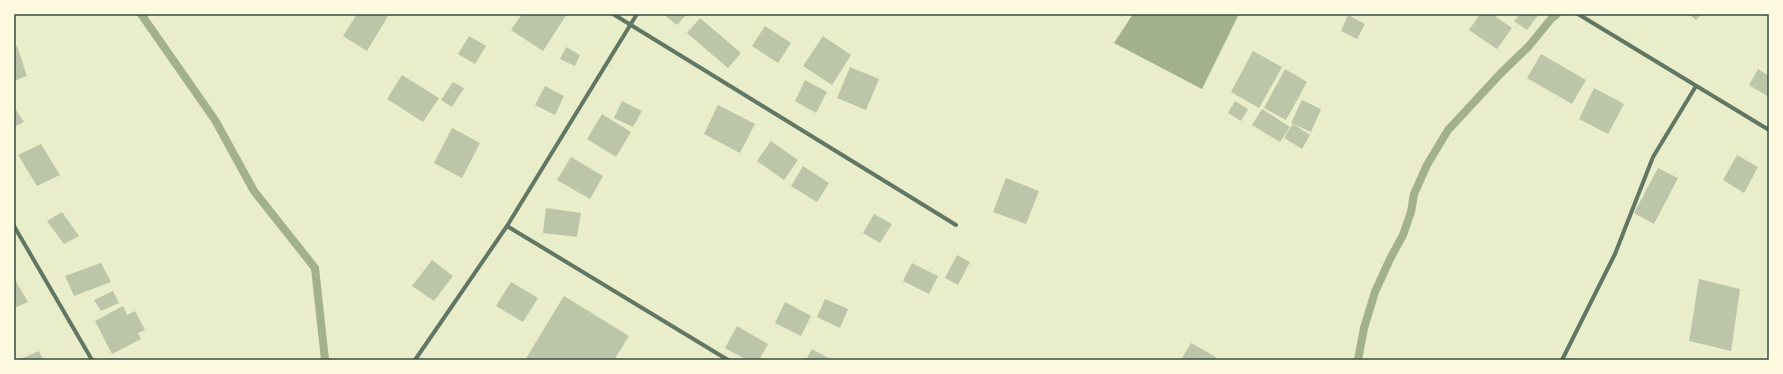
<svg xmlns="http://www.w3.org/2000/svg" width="1783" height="374" viewBox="0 0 1783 374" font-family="Roboto,sans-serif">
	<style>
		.water { fill: #a3b18a }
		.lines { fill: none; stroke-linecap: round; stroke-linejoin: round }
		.stream { stroke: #a3b18a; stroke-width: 8 }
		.building { fill: #bcc5a7 }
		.minor { stroke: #617663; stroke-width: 4 }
		.neatline { fill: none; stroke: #344e41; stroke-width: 1.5 }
	</style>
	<rect width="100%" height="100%" fill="#e9edc9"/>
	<path class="water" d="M1133,14H1239L1202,89L1114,43Z"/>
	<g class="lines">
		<path class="stream" d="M141,14L215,120L254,191L315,268L325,360
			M1358,360L1364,328L1375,292L1390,259L1403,235L1411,212L1414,194L1427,165L1448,130L1501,73L1529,46L1551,19L1557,14"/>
	</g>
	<path class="building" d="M357,14H385L388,16L367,51L343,36Z
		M522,14H567L543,51L511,30Z
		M663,14H687L677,25Z
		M1480,14H1492L1512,28L1497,49L1469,30Z
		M1520,14H1539L1527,30L1514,21Z
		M1689,14H1702L1696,20Z
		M1348,15L1365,24L1357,39L1341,31Z
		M700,18L741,53L728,68L687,33Z
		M765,26L791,43L778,63L752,46Z
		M469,36L486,46L475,64L458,54Z
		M823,36L851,55L832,85L803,66Z
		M14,46H17L27,76L14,81Z
		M566,47L580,55L575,66L560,59Z
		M1253,51L1282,67L1259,108L1231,92Z
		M1541,54L1586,80L1572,104L1527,78Z
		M850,67L879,79L866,110L837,98Z
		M1285,69L1307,82L1286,120L1264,108Z
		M1758,69L1769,76V97L1749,85Z
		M402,75L439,98L423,122L387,99Z
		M805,80L827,92L816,113L795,101Z
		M453,82L464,88L452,107L441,100Z
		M545,86L564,96L555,115L535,105Z
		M1594,88L1624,104L1608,134L1579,119Z
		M1302,100L1321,109L1311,132L1291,123Z
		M622,101L642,111L633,127L614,118Z
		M1235,101L1248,109L1241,121L1228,113Z
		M718,105L755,124L740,153L704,134Z
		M14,107L24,122L14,127Z
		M1262,109L1290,127L1280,142L1252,125Z
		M602,114L631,132L616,157L587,139Z
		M1293,124L1310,135L1302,149L1284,138Z
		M452,128L480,143L462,178L434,163Z
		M771,141L798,160L784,180L757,161Z
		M41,144L60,175L37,186L18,155Z
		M1737,155L1758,167L1744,193L1723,180Z
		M571,157L603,176L590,199L557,180Z
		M803,166L829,183L817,202L791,186Z
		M1658,168L1678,178L1654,224L1634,213Z
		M1006,178L1039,191L1026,224L993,212Z
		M546,208L581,213L577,237L543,233Z
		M62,212L79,236L64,244L47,221Z
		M874,214L892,224L880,243L863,233Z
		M957,255L970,262L958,285L945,278Z
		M432,260L453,276L434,301L412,286Z
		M101,263L111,282L74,296L65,276Z
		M912,263L938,276L929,294L903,281Z
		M14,278L28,302L14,308Z
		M1699,279L1740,289L1731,351L1689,341Z
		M511,282L538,298L523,322L496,306Z
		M113,291L119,303L101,311L94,300Z
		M564,296L629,336L614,360H525Z
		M825,299L848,309L840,328L817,317Z
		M785,302L811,316L801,336L775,323Z
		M123,306L127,315L135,311L145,330L138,333L141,339L112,354L95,321Z
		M737,326L768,344L759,360H747L725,348Z
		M1191,343L1216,357L1214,360H1181Z
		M812,349L832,360H806Z
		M39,351L43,360H18Z"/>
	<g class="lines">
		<path class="minor" d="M613,14L956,225
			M1578,14L1769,130
			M14,226L92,360
			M507,226L728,360
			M415,360L507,226L637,14
			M1562,360L1615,254L1653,157L1696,86"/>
	</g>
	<rect width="1783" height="374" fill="none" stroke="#fefae0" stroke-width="30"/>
	<rect x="15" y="15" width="1753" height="344" class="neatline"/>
</svg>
